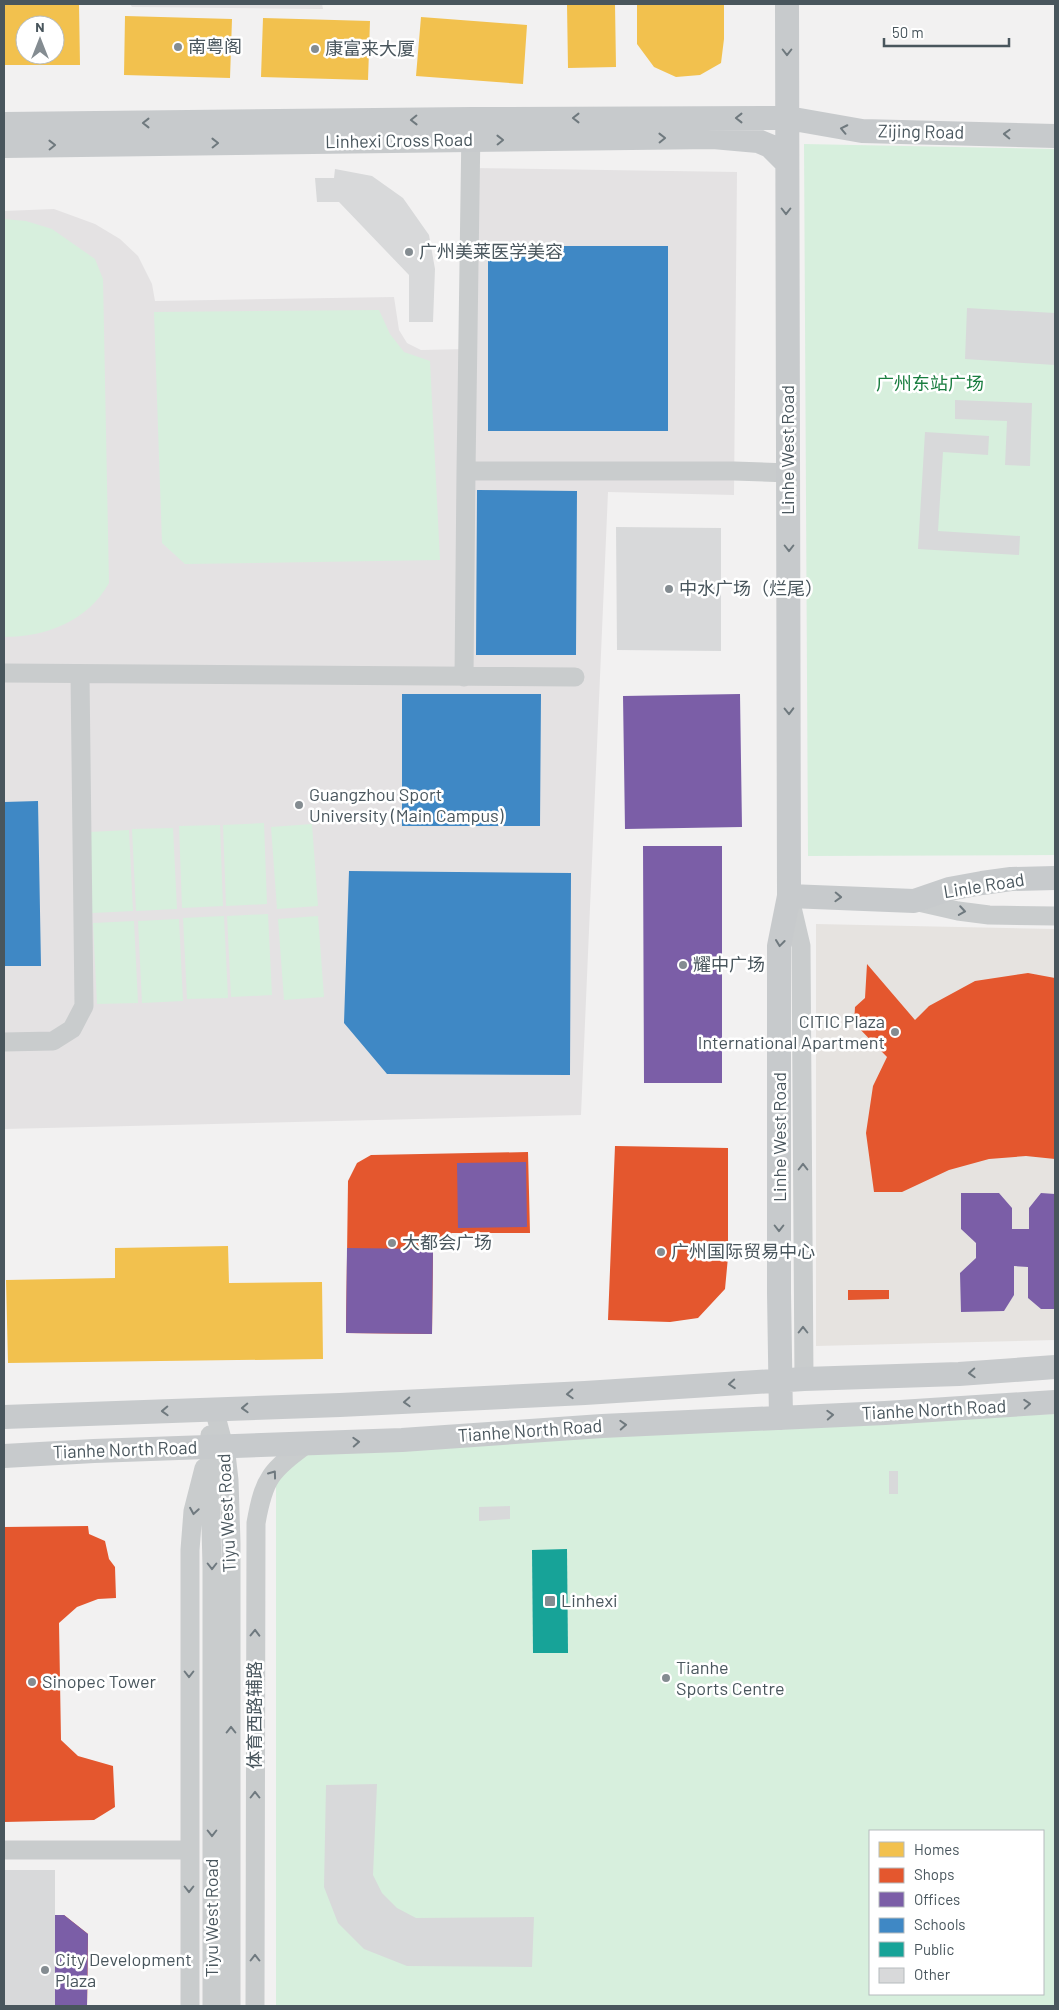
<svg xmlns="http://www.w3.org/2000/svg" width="1059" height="2010" viewBox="0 0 1059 2010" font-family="Barlow,'Noto Sans SC',sans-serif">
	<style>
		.commercial { fill: #e6e3e0 }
		.education { fill: #e4e2e3 }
		.green { fill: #d7efdd; fill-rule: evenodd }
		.homes { fill: #f2c14e; fill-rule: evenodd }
		.shops { fill: #e4572e }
		.offices { fill: #7b5ea7 }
		.schools { fill: #3f88c5 }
		.public { fill: #17a398 }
		.building { fill: #d8d9da }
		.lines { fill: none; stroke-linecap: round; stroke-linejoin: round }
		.minor { stroke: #c9cccd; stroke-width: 19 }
		.major { stroke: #c7cacc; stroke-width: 24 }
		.oneway { stroke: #6f797e }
		.oneway2 { stroke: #6f797f }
		.poi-dot { fill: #848c91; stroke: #fff; stroke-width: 2 }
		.labels { text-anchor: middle; stroke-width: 5; stroke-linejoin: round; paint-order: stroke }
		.poi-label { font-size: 18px; fill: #49565d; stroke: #fff; text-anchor: start }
		.street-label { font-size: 18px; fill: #49565d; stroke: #fff }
		.park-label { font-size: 18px; fill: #1a7e40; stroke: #fff }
	</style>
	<rect width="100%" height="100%" fill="#f2f1f1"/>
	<path class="commercial" d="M816,924L1055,929V1340L816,1346Z"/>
	<path class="education" d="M130,4H322L323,9L132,7Z
		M470,168L737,172L734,495L608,492L581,1115L4,1129V211L54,209L95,224L120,239L138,256L152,284L155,301L394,297L399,330L407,343L421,350L468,349Z"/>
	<path class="green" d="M804,144L1055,149V855L808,856Z
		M4,219L26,221L52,229L95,259L103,279L109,583C88,621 46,637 4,637Z
		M379,310L390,334L404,352L430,361L440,560L185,564L162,543L154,312Z
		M264,823L267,904L226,906L223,825Z
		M312,824L318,906L277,909L271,827Z
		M220,825L223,906L182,908L179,826Z
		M173,828L177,909L136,911L132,829Z
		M129,830L133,911L92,913L89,832Z
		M268,914L272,995L231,997L227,916Z
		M224,916L228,998L187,999L183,918Z
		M318,916L324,997L284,1000L278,919Z
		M179,919L183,1001L142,1003L138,921Z
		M134,921L138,1003L97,1004L93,923Z
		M1055,1414V2006H276V1440ZM870,1831H1043V1994H870Z"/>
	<path class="homes" d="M4,4H79L80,65H4ZM25,25H55V55H25Z
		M567,4H615L616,67L568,68Z
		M637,4H724V39L721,63L700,75L676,77L654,67L637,44Z
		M125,16L232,19L230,78L124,75Z
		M421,17L527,25L523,84L416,76Z
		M263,18L370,21L368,80L261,77Z
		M228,1246L229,1283L322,1282L323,1359L8,1363L6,1280L115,1278V1248Z"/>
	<path class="shops" d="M867,964L915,1020L929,1006L975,981L1028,973L1055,978V1159L1026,1156L989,1159L949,1170L902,1192H874L866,1133L873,1086L887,1057L854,1023L855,1007L865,998Z
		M615,1146L728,1148V1257L725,1289L698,1318L670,1322L608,1320Z
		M528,1152L530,1233H452L439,1238L433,1249L432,1334L346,1333L348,1181L357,1163L371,1155Z
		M848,1290H889V1299L848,1300Z
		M88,1526L89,1534L105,1541L109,1559L115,1567L116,1598L98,1599L77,1607L59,1623L61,1740L78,1756L113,1766L115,1807L94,1820L4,1822V1527Z
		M4,1870H55V1915H64L88,1934L87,2006H4Z"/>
	<path class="offices" d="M740,694L742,827L625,829L623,696Z
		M643,846H722V1083H644Z
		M526,1162L527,1227L458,1228L457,1163Z
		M961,1193H999L1012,1208V1229H1029V1208L1041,1193L1055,1194V1309H1041L1028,1298V1267L1014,1266V1295L1004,1311L961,1312L960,1273L976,1258V1243L961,1229Z
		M347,1248L433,1249L432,1334L346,1333Z
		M4,1915H64L88,1934L87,2006H4Z"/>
	<path class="schools" d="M488,246H668V431H488Z
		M477,490L577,491L576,655H476Z
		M402,694H541L540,826H402Z
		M38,801L41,966H4V802Z
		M349,871L571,873L570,1075L387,1074L344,1023Z"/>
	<path class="public" d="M567,1549L568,1653H533L532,1550Z"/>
	<path class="building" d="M335,169L372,176L403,198L429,235L435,269L433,322H409V275L339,202H317L315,178H334Z
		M967,308L1055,313V365L965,359Z
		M955,400L1032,403L1030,466L1005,465L1007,421L955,419Z
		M925,432L989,436L988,455L943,452L938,531L1020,536L1019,555L918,549Z
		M616,527L721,528V651L617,650Z
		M889,1471H898V1494H889Z
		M510,1506V1519L479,1521V1507Z
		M377,1784L373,1875L382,1893L397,1908L416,1918L534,1917L532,1967L407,1966L364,1949L338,1923L324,1887L326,1785Z
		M4,1870H55V2006H4Z"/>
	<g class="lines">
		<path class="minor" d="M466,471L471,127
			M4,673L575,677
			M464,677L466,471H734L789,473
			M790,899L801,946L804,1379
			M914,901L958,911L989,915L1055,916
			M4,1042L53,1041L72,1029L84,1006L80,674
			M214,1409L226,1454L229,1480L231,1543V2006
			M210,1435L209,1447L212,1567V2006
			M4,1850H189
			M190,2006V1550L193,1511L204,1468
			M255,2006L256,1523C264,1477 271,1471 307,1444"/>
		<path class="major" d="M4,124L471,119L788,118L862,131L1055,136
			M4,146L713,137L758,141L770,146L786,162
			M789,896L914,901L949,889L982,883L1011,879L1055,878
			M4,1417L340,1405L585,1393L804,1379L959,1374L1055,1367
			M781,1418L779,1293V946L789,896C788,598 787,301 787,4
			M4,1456L94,1451L402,1440L602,1426L885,1413L1055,1402"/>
	</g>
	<defs><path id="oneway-chevron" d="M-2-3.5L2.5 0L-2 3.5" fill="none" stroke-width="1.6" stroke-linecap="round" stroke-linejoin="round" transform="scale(1.25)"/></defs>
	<g class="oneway">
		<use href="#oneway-chevron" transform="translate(787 52) rotate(90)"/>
		<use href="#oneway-chevron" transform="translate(576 118) rotate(180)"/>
		<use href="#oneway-chevron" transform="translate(739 118) rotate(-180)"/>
		<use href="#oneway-chevron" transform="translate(414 120) rotate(179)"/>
		<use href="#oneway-chevron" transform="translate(146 123) rotate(180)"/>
		<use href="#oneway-chevron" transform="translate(844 129) rotate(-168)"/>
		<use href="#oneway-chevron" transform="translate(1007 134) rotate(-178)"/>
		<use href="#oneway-chevron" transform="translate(662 138) rotate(-1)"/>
		<use href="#oneway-chevron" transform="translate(500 140) rotate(-1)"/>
		<use href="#oneway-chevron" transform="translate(215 143) rotate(-1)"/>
		<use href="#oneway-chevron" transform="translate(52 145) rotate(-1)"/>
		<use href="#oneway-chevron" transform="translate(786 211) rotate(90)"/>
		<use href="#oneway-chevron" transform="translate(789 548) rotate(90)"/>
		<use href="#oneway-chevron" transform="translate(789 711) rotate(89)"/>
		<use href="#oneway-chevron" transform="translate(838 897) rotate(2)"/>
		<use href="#oneway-chevron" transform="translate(780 943) rotate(97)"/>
		<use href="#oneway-chevron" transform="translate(779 1228) rotate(90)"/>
		<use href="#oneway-chevron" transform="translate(972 1373) rotate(177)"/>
		<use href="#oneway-chevron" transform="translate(732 1384) rotate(176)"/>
		<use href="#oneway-chevron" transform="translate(570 1394) rotate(177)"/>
		<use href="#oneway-chevron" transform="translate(407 1402) rotate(177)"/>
		<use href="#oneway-chevron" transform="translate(1027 1404) rotate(-4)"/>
		<use href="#oneway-chevron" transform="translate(245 1408) rotate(178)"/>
		<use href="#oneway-chevron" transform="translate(165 1411) rotate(178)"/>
		<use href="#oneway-chevron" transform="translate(830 1415) rotate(-3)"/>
		<use href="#oneway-chevron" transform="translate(623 1425) rotate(-3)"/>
		<use href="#oneway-chevron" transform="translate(356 1442) rotate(-3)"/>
	</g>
	<g class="oneway2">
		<use href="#oneway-chevron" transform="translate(962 911) rotate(9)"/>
		<use href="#oneway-chevron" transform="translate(803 1167) rotate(-90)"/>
		<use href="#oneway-chevron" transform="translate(803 1330) rotate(-90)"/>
		<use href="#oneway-chevron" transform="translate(273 1474) rotate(-54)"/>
		<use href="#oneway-chevron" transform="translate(194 1511) rotate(99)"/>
		<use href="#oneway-chevron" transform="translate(212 1566) rotate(90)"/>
		<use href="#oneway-chevron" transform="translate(255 1633) rotate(-89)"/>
		<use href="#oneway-chevron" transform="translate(189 1674) rotate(90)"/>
		<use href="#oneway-chevron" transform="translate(231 1730) rotate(-90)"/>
		<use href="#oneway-chevron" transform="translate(255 1795) rotate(-90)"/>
		<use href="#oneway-chevron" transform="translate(212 1833) rotate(90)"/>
		<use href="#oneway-chevron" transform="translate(189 1889) rotate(90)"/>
		<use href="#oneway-chevron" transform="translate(255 1958) rotate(-90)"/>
	</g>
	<g class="poi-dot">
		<circle cx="178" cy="47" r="5"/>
		<circle cx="315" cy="49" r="5"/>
		<circle cx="409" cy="252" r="5"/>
		<circle cx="669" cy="589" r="5"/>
		<circle cx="299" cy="805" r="5"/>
		<circle cx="683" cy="965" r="5"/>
		<circle cx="895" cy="1032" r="5"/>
		<circle cx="392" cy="1243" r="5"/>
		<circle cx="661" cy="1252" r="5"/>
		<rect x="544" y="1595" width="12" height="12" rx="2.5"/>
		<circle cx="666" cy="1678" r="5"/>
		<circle cx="32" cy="1682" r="5"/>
		<circle cx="45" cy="1970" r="5"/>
	</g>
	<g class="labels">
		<g class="poi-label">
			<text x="188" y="53">南粤阁</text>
			<text x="325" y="55">康富来大厦</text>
			<text x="419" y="258">广州美莱医学美容</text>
			<text x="679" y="595">中水广场（烂尾）</text>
			<text x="309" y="801">Guangzhou Sport<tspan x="309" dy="21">University (Main Campus)</tspan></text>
			<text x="693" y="971">耀中广场</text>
			<text x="885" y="1028" text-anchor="end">CITIC Plaza<tspan x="885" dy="21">International Apartment</tspan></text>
			<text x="402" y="1249">大都会广场</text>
			<text x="671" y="1258">广州国际贸易中心</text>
			<text x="561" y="1607">Linhexi</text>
			<text x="676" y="1674">Tianhe<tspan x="676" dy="21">Sports Centre</tspan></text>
			<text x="42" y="1688">Sinopec Tower</text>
			<text x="55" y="1966">City Development<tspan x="55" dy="21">Plaza</tspan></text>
		</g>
		<g class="street-label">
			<text transform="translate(921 132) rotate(1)" y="6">Zijing Road</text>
			<text transform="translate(399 141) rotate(-1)" y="6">Linhexi Cross Road</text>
			<text transform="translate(788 450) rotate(-90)" y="6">Linhe West Road</text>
			<text transform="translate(984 886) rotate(-9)" y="6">Linle Road</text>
			<text transform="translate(780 1137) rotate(-90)" y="6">Linhe West Road</text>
			<text transform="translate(934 1410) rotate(-3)" y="6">Tianhe North Road</text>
			<text transform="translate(530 1431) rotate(-4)" y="6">Tianhe North Road</text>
			<text transform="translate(125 1450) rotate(-2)" y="6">Tianhe North Road</text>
			<text transform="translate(227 1513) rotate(-93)" y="6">Tiyu West Road</text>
			<text transform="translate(255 1715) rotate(-90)" y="6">体育西路辅路</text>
			<text transform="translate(212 1918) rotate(-90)" y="6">Tiyu West Road</text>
		</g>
		<g class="park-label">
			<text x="930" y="390">广州东站广场</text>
		</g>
	</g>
	<rect width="1059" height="2010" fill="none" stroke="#49565d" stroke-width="10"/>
	<rect x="869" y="1830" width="175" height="165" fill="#ffffff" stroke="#b6bbbe"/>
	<rect x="879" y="1842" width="25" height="15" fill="#f2c14e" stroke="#b6bbbe"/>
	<text x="914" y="1855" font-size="15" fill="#49565d">Homes</text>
	<rect x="879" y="1868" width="25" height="15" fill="#e4572e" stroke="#b6bbbe"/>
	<text x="914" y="1880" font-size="15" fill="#49565d">Shops</text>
	<rect x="879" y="1892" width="25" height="15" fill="#7b5ea7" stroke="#b6bbbe"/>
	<text x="914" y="1905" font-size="15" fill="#49565d">Offices</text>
	<rect x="879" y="1918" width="25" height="15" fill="#3f88c5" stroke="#b6bbbe"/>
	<text x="914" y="1930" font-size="15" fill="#49565d">Schools</text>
	<rect x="879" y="1942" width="25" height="15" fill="#17a398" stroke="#b6bbbe"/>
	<text x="914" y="1955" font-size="15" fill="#49565d">Public</text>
	<rect x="879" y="1968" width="25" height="15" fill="#d8d9da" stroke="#b6bbbe"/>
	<text x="914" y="1980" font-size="15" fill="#49565d">Other</text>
	<g transform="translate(40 40)"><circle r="24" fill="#ffffff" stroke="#b6bbbe"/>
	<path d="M0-4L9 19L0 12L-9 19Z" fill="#848c91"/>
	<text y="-8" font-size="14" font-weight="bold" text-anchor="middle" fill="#49565d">N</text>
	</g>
	<path d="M884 38v8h125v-8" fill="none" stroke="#49565d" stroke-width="2.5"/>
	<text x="892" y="38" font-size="15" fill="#49565d" stroke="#ffffff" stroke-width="4" paint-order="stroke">50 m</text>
</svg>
